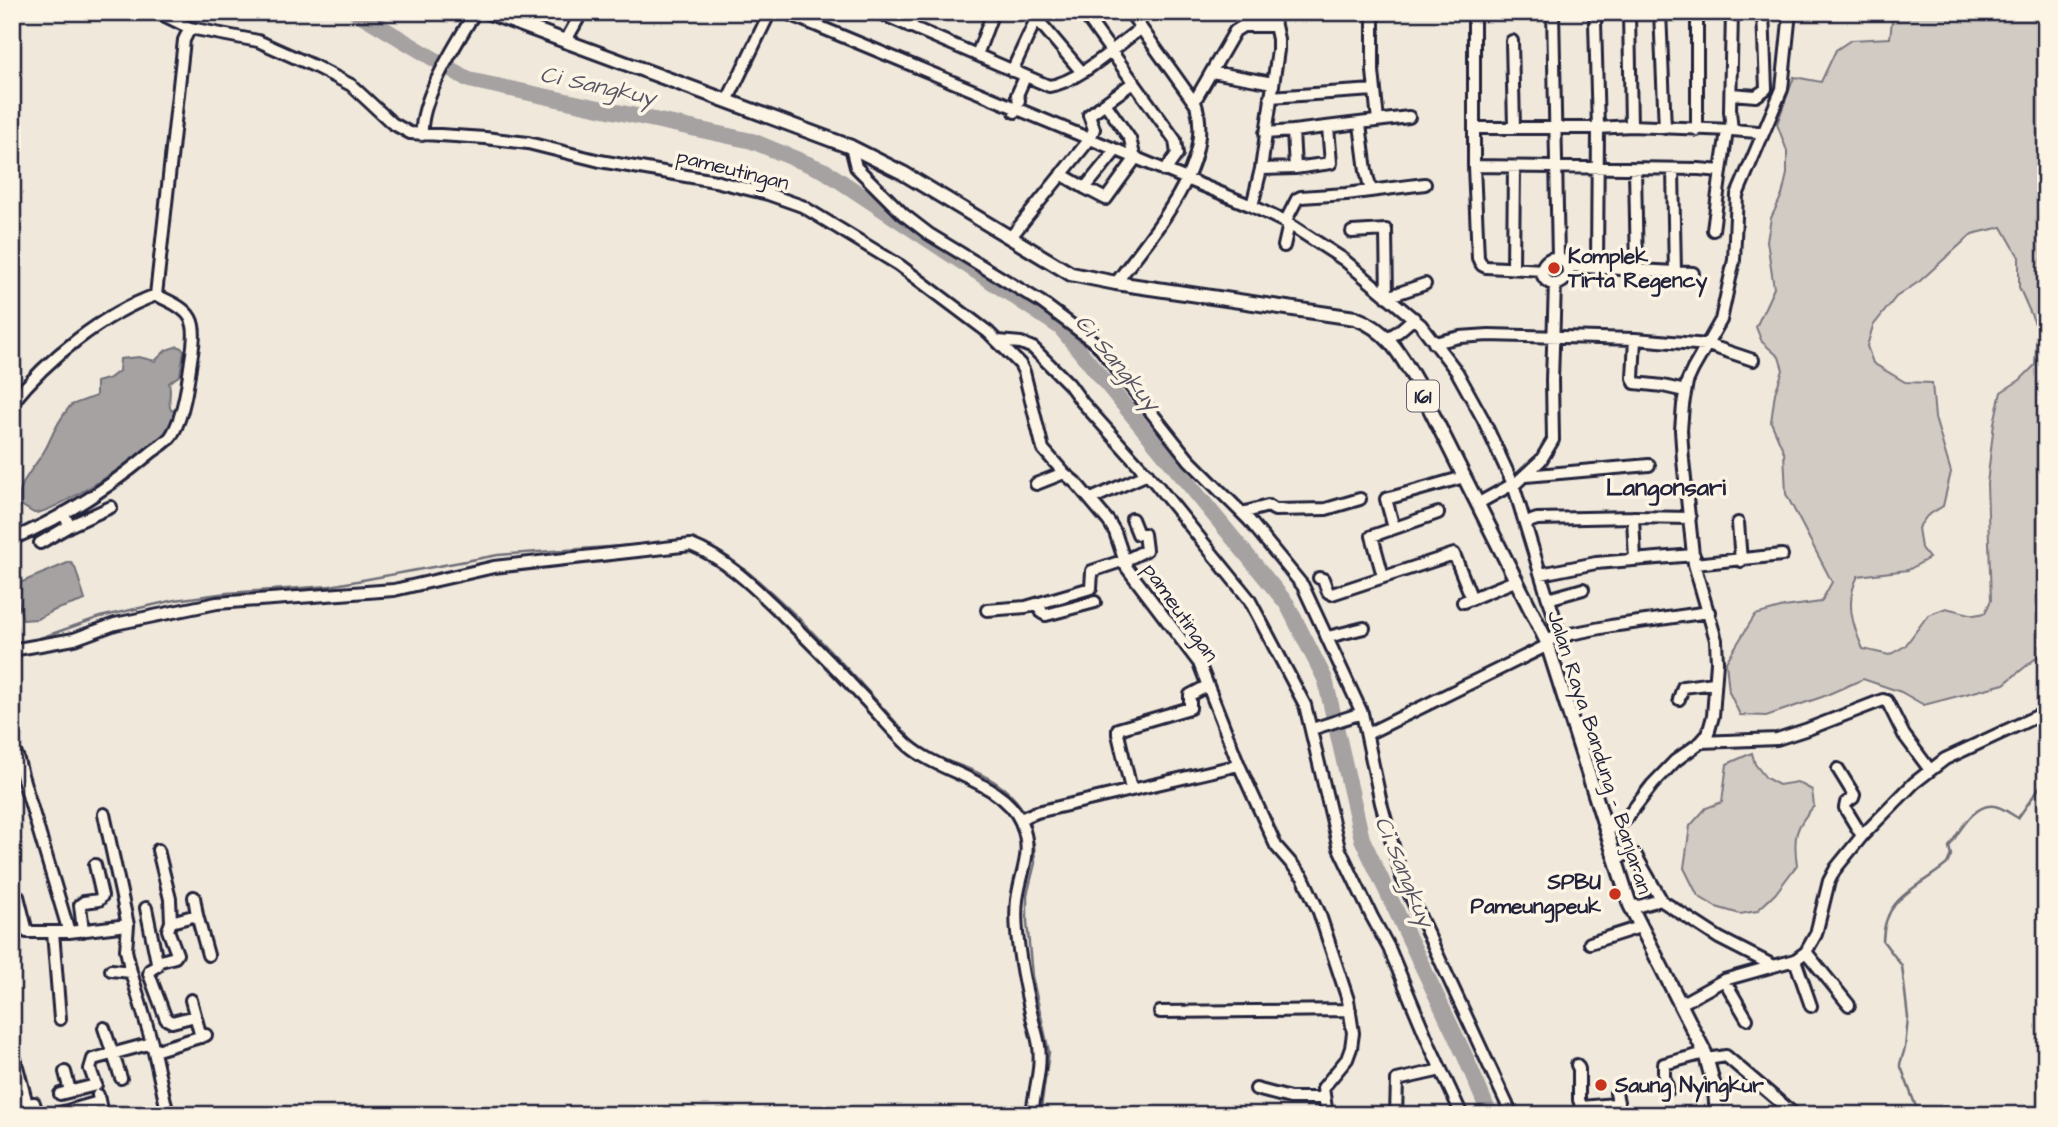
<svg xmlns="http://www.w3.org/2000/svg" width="2058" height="1127" viewBox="0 0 2058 1127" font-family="'Architects Daughter',sans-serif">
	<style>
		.green { fill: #d1cbc3; stroke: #7a767f; stroke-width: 2; fill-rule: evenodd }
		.water { fill: #a6a2a2; stroke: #716f79; stroke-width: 2 }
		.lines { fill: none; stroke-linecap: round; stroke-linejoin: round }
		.stream { stroke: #716f79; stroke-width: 2.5 }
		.river { stroke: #a6a2a2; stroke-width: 16 }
		.minor-casing { stroke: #22223b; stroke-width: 16 }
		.major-casing { stroke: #22223b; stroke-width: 18 }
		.minor { stroke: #fcf5e5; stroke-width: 10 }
		.major { stroke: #fcf5e5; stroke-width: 12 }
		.poi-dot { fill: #c8321e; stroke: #fcf5e5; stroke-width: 2.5 }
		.labels { text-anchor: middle; stroke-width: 7; stroke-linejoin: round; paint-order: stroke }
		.shield { fill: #fcf5e5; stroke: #63616e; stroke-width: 2 }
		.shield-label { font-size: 19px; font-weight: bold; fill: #22223b }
		.street-label { font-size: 21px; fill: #22223b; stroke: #fcf5e5 }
		.poi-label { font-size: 21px; font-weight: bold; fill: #22223b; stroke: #fcf5e5; text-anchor: start }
		.water-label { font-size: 23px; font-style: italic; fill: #575564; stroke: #fcf5e5 }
		.quarter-label { font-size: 24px; font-weight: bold; fill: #22223b; stroke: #fcf5e5 }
	</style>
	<rect width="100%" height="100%" fill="#efe8db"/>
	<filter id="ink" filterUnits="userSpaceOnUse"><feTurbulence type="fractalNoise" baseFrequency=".0143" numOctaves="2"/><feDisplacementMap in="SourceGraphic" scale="14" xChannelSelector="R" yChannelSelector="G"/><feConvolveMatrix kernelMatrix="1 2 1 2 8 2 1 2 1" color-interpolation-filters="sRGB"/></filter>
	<g filter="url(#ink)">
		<path class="green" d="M1893,12H2046V650L2004,684L1924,705L1901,692L1863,679L1822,697L1766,716L1740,715L1729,692L1726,662L1755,615L1784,607L1821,602L1832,582L1786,494L1784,452L1771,422L1775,393L1783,370L1779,357L1762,342L1756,327L1774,288L1767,241L1771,218L1782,195L1787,174V151L1777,124L1794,77L1821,82L1836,50L1851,40L1890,38ZM2002,227L2019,257V287L2037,328L2035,365L2020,380L2001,392L1994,423L1987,484L1991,600L1985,613L1974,615L1946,608L1928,615L1905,646L1889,655L1863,649C1852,624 1845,601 1858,576L1908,570L1929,558L1921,548L1918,528L1927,516L1943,506L1951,472L1935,418L1932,383L1905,382L1873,363L1867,346L1873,326L1896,297L1920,281L1972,234Z
			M1752,753L1755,764L1766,778L1779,785L1797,782L1812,790L1814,806C1795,827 1793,837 1797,865L1775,894L1757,911L1740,914L1716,907L1698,896L1684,868L1690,826L1706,808L1722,802L1727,764Z"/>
		<path class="water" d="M178,346L184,350L180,375L169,383C172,393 167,400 171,410L175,411C173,420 173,430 166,436C150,451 51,515 34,513L19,504C18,478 38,466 48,444C54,430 61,417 71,405L96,396V382L110,378L119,371L120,359L139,357L155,361L166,350Z
			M70,562L75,567L85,600L55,610L37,619L23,620L15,591L17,584Z"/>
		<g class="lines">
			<path class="stream" d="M698,543C746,549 879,704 917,746
				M29,642L100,617L175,600L227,593L330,586L498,555L649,544
				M937,758C971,768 1006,781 1024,812
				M1028,818L1034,845L1035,863L1027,895V922L1032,976L1049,1052L1040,1115
				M1599,1115H1618
				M1639,1115L1647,1112L1650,1115
				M1919,1115L1900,1064L1905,1048L1908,1018L1902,966L1883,941C1884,896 1917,889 1947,864L1951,855L1949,847C1959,832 1976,799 1998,807C2005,809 2012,815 2018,818L2046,778"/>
			<path class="river" d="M356,12L469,80L752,141L825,171L1060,327L1287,604L1325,679L1362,839L1464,1054L1490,1115"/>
			<defs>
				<path id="minor" d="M157,12L190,28L258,41L314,66L351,85L392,123L410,133L485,138L528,143L600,161L715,181L768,194L802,206L899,265L988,332L1020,364L1024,372L1043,449L1064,473L1076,483L1109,522L1115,532L1127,568L1199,663L1239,765L1276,846L1303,877L1319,912L1348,1000L1353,1033L1351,1048L1347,1059L1323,1088L1327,1115
					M784,12L1090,139L1010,238
					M877,12L1049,86C1079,82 1116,46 1141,28L1196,105C1215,166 1150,236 1116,283
					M1083,12L1175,140L1177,154L1165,171
					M1130,12L1141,28
					M1373,12V71L1378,121
					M1474,12V166L1478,258L1482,265L1486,267L1543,270
					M1553,12L1558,258
					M1660,12L1665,128
					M1037,19L1081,71
					M1595,22L1598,128L1597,267
					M910,27L916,12
					M1512,41L1514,127
					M565,42L582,12
					M977,55L993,12
					M1012,71L1038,15
					M1212,72L1273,83
					M1731,94L1756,96L1766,89L1763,12
					M1270,97L1374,90
					M727,101L770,12
					M1194,102L1235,31L1243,26H1275
					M1105,103L1089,115L1094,129L1090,139L1252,206L1289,224L1343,259L1421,325L1457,372L1483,419L1513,484L1548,599L1583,589
					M1015,110V112L1019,100L1017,95L1025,77
					M1360,124L1366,171L1371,191
					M1631,126L1629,13L1639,12
					M1475,128H1598L1631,126L1732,130L1730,111L1732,12
					M1697,130V12
					M1732,130L1757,132
					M1293,131L1409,117
					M1265,133L1293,131L1295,168
					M422,135C419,100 457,43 475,12
					M851,147L856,167L903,214L929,234L1041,302L1097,344L1189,460L1249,520L1303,586L1362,713L1381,803L1402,878L1512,1115
					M1474,166L1699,169L1721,171L1713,230
					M1261,169L1295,168L1331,163L1328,127
					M1635,169L1637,269
					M1673,170L1675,272
					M1721,171L1727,131
					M1061,174L1085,188L1116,150
					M1085,188L1106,199L1135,159L1130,139L1105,103L1134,82
					M1252,206L1261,169L1278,50V39L1272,12
					M1285,222L1297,199L1301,197L1346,194L1425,184
					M1352,232L1386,230L1387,297L1425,284
					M1284,246L1289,224
					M1542 271a13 13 0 1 1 26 0a13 13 0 1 1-26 0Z
					M1567,266L1693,273
					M1513,268L1514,168
					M156,295L184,40L190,28
					M1388,338L1399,331L1414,318
					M1635,339L1633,378L1635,383L1663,386L1685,391
					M1433,340L1434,343L1460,337L1489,335L1635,339L1708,345L1753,360
					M998,341L1021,343L1033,348L1069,384L1082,402L1156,484L1249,599L1305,705L1339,848L1372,917L1389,948L1430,1046L1462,1115
					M12,403C47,359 103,314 156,295C194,312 198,318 191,360C188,382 184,414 173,433C170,440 160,446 153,451C111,486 63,518 12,539
					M1526,476L1649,465
					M1036,484L1064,473
					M1091,499L1148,474
					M1477,504L1513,484V486L1541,460L1553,440L1552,380L1555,283
					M1242,513L1268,506L1275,510L1326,509L1360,499
					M1525,520L1526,523L1537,519L1633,517
					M1738,523L1741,561
					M69,526L111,507
					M1394,528L1386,499L1464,477
					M40,543L69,526L64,513
					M1635,560L1633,517L1690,518
					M1694,564L1782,555
					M1540,572L1541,574L1596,563L1694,555
					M1383,576L1372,536L1438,513
					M1319,578L1323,579L1328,592L1332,594L1454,554L1472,599
					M1548,596L1560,636
					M1463,602L1517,580
					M1039,603L1042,613L1046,615L1095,602
					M987,610L1026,607L1091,588L1092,571L1128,559L1146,550L1144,534H1138L1132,519
					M1328,637L1364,628
					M1546,640L1560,636V639L1570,634L1611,626L1709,612
					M12,650L74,639L115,624L217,603L394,590L494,567L691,545C724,558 751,584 776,608C804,636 832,663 858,692C875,709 891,730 909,746C940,773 1004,782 1021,822C1034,854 1021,869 1017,900C1013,932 1025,988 1033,1021C1035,1029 1038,1038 1039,1046C1042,1069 1034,1092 1032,1115
					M1679,699L1683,687L1714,683
					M1312,729L1362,713
					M1367,734L1548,645
					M1701,742L1777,739L1808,729L1883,700L1887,701L1904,735L1930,770
					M12,755L17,756L22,775L69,932L128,925
					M1838,769L1854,795L1853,798L1846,803L1845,808L1862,836
					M1131,789L1118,734V729L1190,708V695L1207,686
					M104,814L128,925L126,950L131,972L152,1043L168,1115
					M1020,819L1037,812L1239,765
					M1605,829L1615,827L1625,820L1652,785L1675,761L1701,742L1708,734L1713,716L1717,662L1716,640L1694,564L1683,460L1681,430L1683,405L1687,382L1693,369L1721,320L1734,260L1737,195L1782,89L1790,12
					M1613,853L1623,856L1631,853L1635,854L1662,901L1719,938L1774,966
					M18,896L27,932H53
					M194,897L197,915
					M1630,905L1639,906L1660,900
					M146,908L157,962V966L150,970L149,974L166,1019L172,1022L195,1016
					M171,922L197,915L208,955
					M83,931L80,905L84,902L99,900L102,896L95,865
					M1590,943L1640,927
					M1806,952L1849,1005
					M1795,960L1811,1006
					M157,962L175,957L177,954L168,930L171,922L170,899L158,850
					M111,970L131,972
					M1724,980L1747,1019
					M191,1000L201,1037
					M1680,1002L1686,1001L1724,980L1795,960L1806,952L1816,934L1829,881L1836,868L1862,836L1914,783L1945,759L2046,712
					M1160,1012L1350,1010
					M60,1019L53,932H69
					M104,1028L121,1078
					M154,1051L206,1035
					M15,1059L27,1104L34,1103L37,1115
					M1707,1059L1726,1056L1795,1115
					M1577,1065L1579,1069V1100L1582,1107L1615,1104L1618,1102L1616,1093
					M65,1072L70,1091
					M1256,1089L1290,1098H1324
					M1668,1090L1664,1076V1064L1705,1053
					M60,1094L96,1085L90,1069L93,1059L152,1043
					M98,1095L102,1115
					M12,1104L14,1108L27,1104
					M53,1115L99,1102
					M146,1115L167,1109
					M1396,1115L1397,1080L1441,1070"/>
				<path id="major" d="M487,12L851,147L903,173L1071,274L1116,283L1355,318C1387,329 1401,355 1417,383L1546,640L1630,905L1705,1053L1715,1090L1717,1115"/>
			</defs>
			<use href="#minor" class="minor-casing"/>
			<use href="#major" class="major-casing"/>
			<use href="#minor" class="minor"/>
			<use href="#major" class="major"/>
		</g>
	</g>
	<g class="poi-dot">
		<circle cx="1554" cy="268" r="7"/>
		<circle cx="1615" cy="894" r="7"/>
		<circle cx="1601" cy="1085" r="7"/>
	</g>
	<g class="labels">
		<rect class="shield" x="1407" y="380.5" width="32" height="31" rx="5"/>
		<g class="shield-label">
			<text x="1423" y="403">161</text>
		</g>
		<g class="street-label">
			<text transform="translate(733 169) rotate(14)" y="7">pameutingan</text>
			<text transform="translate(1181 612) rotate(55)" y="7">pameutingan</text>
			<text transform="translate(1600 752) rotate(72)" y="7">Jalan Raya Bandung - Banjaran</text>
		</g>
		<g class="poi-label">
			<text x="1568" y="263">Komplek<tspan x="1568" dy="24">Tirta Regency</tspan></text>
			<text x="1601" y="889" text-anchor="end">SPBU<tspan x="1601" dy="24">Pameungpeuk</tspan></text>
			<text x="1615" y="1092">Saung Nyingkur</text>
		</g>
		<g class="water-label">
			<text transform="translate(598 85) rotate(12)" y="8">Ci Sangkuy</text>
			<text transform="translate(1118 362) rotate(50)" y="8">Ci Sangkuy</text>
			<text transform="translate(1405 871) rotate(67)" y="8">Ci Sangkuy</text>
		</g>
		<g class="quarter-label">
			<text x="1666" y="495">Langonsari</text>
		</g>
	</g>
	<rect width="2058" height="1127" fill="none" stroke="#fcf5e5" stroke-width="42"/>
	<rect x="21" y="21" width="2016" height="1085" fill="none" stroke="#22223b" stroke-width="2.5" filter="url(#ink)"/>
</svg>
